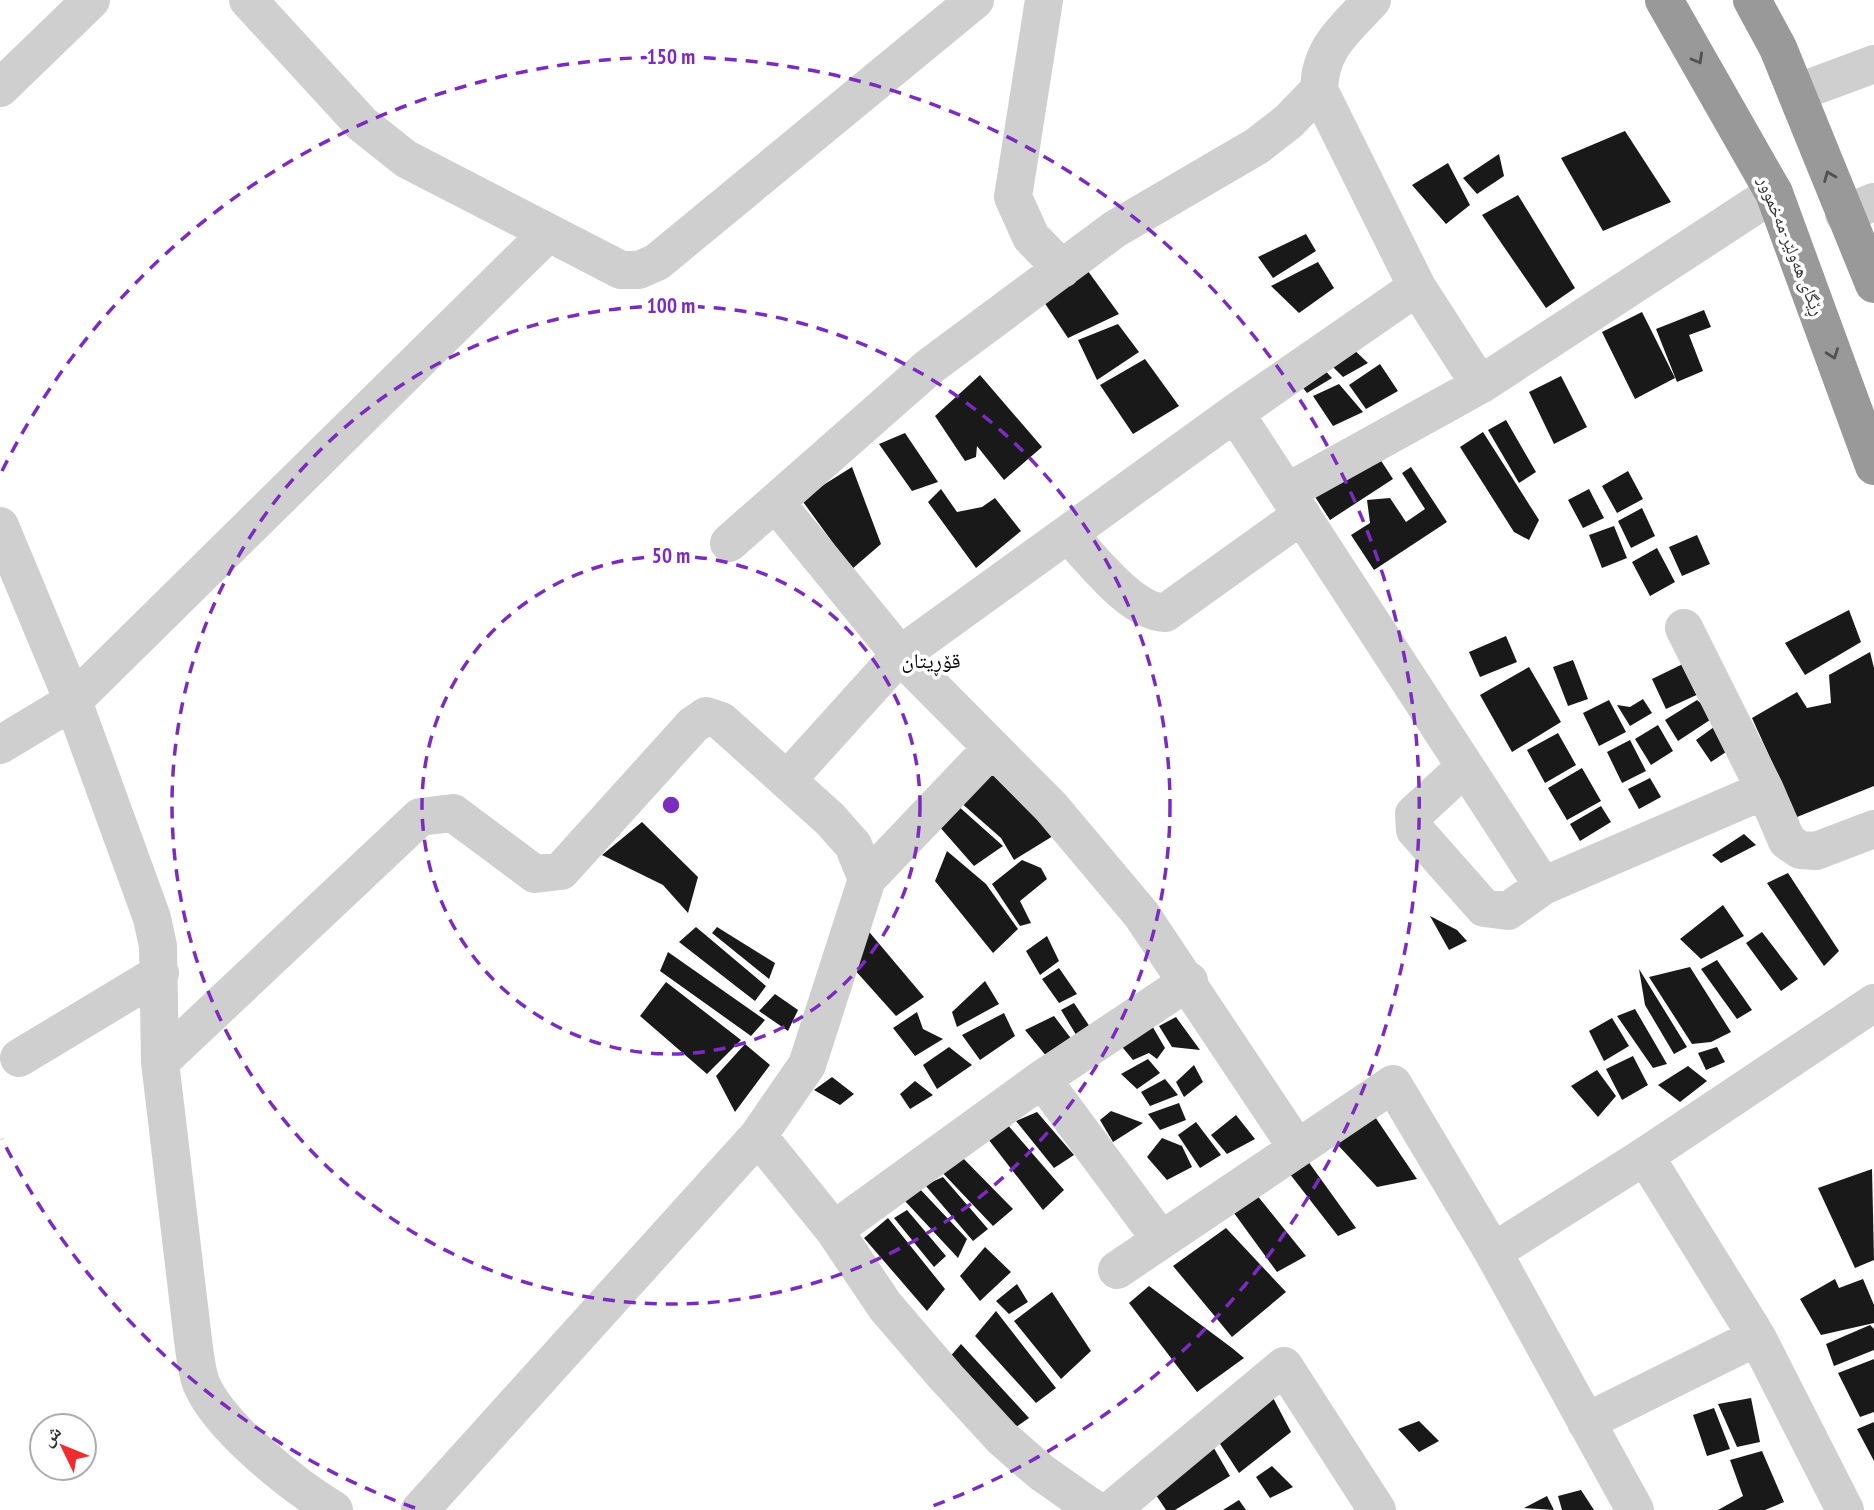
<svg xmlns="http://www.w3.org/2000/svg" width="1874" height="1510" viewBox="0 0 1874 1510" font-family="'PT Sans Narrow','Noto Naskh Arabic',sans-serif">
	<style>
		.building { fill: #191919 }
		.lines { fill: none; stroke-linecap: round; stroke-linejoin: round }
		.minor { stroke: #cfcfcf; stroke-width: 38 }
		.highway { stroke: #999; stroke-width: 38 }
		.oneway { stroke: #515151 }
		.ring { fill: none; stroke: #7b2cbf; stroke-width: 3.5; stroke-dasharray: 12 9 }
		.labels { text-anchor: middle; stroke-width: 7; stroke-linejoin: round; paint-order: stroke }
		.street-label { font-size: 18px; fill: #323232; stroke: #fff }
		.quarter-label { font-size: 21px; fill: #000; stroke: #fff }
		.centre { fill: #7b2cbf; stroke: #fff; stroke-width: 3.5 }
		.ring-label { font-size: 21px; text-anchor: middle; font-weight: bold; fill: #7b2cbf; stroke: #fff; stroke-width: 7; stroke-linejoin: round; paint-order: stroke }
	</style>
	<rect width="100%" height="100%" fill="#fff"/>
	<path class="building" d="M1625,131L1671,202L1603,231L1561,158Z
		M1499,154L1504,176L1477,194L1463,178Z
		M1448,163L1470,205L1446,224L1412,185Z
		M1518,195L1575,288L1546,308L1482,215Z
		M1306,234L1316,251L1273,278L1258,257Z
		M1318,262L1334,288L1299,313L1271,286Z
		M1085,267L1119,314L1068,338L1040,296Z
		M1704,310L1711,327L1689,335L1703,371L1677,382L1656,329Z
		M1642,312L1675,378L1635,399L1602,332Z
		M1118,324L1139,352L1097,380L1078,340Z
		M1349,345L1368,363L1343,377L1326,360Z
		M1145,359L1179,406L1133,434L1100,385Z
		M1380,364L1398,391L1366,409L1349,385Z
		M1320,365L1332,378L1307,393L1293,375Z
		M980,375L1042,447L1004,480L977,446L976,457L965,461L935,416Z
		M1561,376L1587,427L1554,444L1529,392Z
		M1339,384L1363,412L1333,426L1313,396Z
		M1506,420L1536,472L1519,483L1488,430Z
		M1483,432L1539,520L1529,540L1514,532L1460,447Z
		M905,433L938,482L912,491L879,444Z
		M1374,450L1393,479L1330,520L1308,486Z
		M852,467L881,544L852,569L801,499Z
		M1411,467L1447,522L1374,570L1351,535L1370,523L1367,500L1390,498L1406,522L1425,509L1402,473Z
		M1628,471L1643,499L1617,513L1602,486Z
		M941,489L957,512L982,507L995,498L1021,531L976,568L928,502Z
		M1589,489L1604,518L1583,528L1568,500Z
		M1642,508L1655,536L1631,548L1618,521Z
		M1614,526L1627,558L1602,568L1589,535Z
		M1697,535L1710,564L1682,576L1669,547Z
		M1657,548L1675,582L1650,596L1632,562Z
		M1849,610L1861,642L1805,675L1785,643Z
		M1506,636L1517,662L1480,677L1469,652Z
		M1870,652L1874,668V786L1797,817L1752,718L1797,692L1807,708L1831,703L1829,675Z
		M1573,660L1588,699L1568,706L1553,667Z
		M1689,661L1703,692L1666,709L1652,679Z
		M1529,667L1561,722L1512,752L1480,695Z
		M1643,699L1652,713L1630,726L1617,705L1630,707Z
		M1609,700L1626,732L1599,746L1583,713Z
		M1697,700L1716,716L1678,741L1665,720Z
		M1658,725L1673,751L1651,765L1635,739Z
		M1714,727L1729,750L1711,762L1696,740Z
		M1558,733L1576,765L1545,783L1527,750Z
		M1630,740L1646,771L1622,783L1607,752Z
		M1582,768L1601,801L1567,820L1548,788Z
		M993,769L1053,836L1014,860L1001,838L959,801Z
		M1650,778L1661,797L1639,809L1628,789Z
		M957,805L1003,846L974,866L938,825Z
		M1601,806L1611,822L1580,841L1570,824Z
		M642,822L698,877L688,913L663,885L602,855Z
		M1744,834L1756,845L1721,863L1712,855Z
		M947,851L986,884L1018,929L993,953L935,881Z
		M1022,860L1041,868L1047,879L1020,901L1031,923L1020,926L992,884Z
		M1788,873L1839,951L1824,966L1767,883Z
		M1723,905L1744,936L1701,959L1680,939Z
		M1430,916L1457,930L1467,941L1449,950Z
		M696,927L766,986L755,1001L679,942Z
		M717,927L775,963L769,979L712,933Z
		M865,927L924,997L896,1016L845,959Z
		M1762,932L1798,979L1781,991L1746,943Z
		M1047,936L1059,961L1040,975L1026,951Z
		M668,952L765,1020L751,1036L660,971Z
		M1717,960L1752,1010L1737,1019L1701,969Z
		M1690,967L1731,1032L1711,1042L1692,1044L1649,977Z
		M1059,968L1077,994L1059,1003L1042,979Z
		M1639,969L1687,1047L1674,1054L1645,1005Z
		M985,981L999,1004L957,1027L952,1012Z
		M666,982L741,1040L707,1074L640,1016Z
		M775,994L798,1010L788,1031L759,1011Z
		M1074,1003L1090,1027L1078,1038L1061,1010Z
		M1635,1009L1667,1064L1653,1068L1617,1016Z
		M917,1012L923,1029L943,1039L915,1056L893,1028Z
		M1004,1013L1015,1036L980,1060L962,1035Z
		M1054,1016L1073,1041L1047,1057L1025,1030Z
		M1176,1017L1200,1050L1172,1047L1159,1026Z
		M1612,1018L1629,1046L1604,1061L1589,1031Z
		M1151,1024L1165,1048L1157,1059L1149,1053L1133,1060L1118,1042Z
		M745,1044L770,1065L735,1112L716,1076Z
		M949,1047L972,1065L937,1089L923,1065Z
		M1717,1047L1725,1062L1706,1070L1698,1053Z
		M1633,1056L1648,1085L1622,1100L1606,1069Z
		M1148,1059L1160,1073L1137,1089L1121,1074Z
		M1194,1065L1203,1082L1184,1097L1176,1082Z
		M1688,1066L1707,1081L1680,1102L1658,1085Z
		M1597,1070L1616,1096L1598,1117L1571,1086Z
		M832,1077L854,1094L840,1105L814,1090Z
		M1165,1079L1178,1095L1150,1106L1141,1092Z
		M915,1081L933,1095L910,1109L900,1094Z
		M1365,1102L1417,1179L1377,1187L1322,1128Z
		M1179,1103L1186,1120L1160,1130L1148,1114Z
		M1111,1111L1143,1123L1113,1142L1100,1120Z
		M1037,1112L1074,1155L1054,1168L1016,1121Z
		M1236,1115L1255,1139L1227,1154L1211,1135Z
		M1196,1122L1221,1155L1200,1168L1178,1135Z
		M1006,1123L1064,1190L1043,1210L985,1135Z
		M1162,1138L1182,1146L1192,1167L1167,1180L1147,1157Z
		M956,1151L1013,1209L993,1226L937,1167Z
		M1305,1157L1356,1228L1338,1236L1286,1169Z
		M1872,1169L1874,1260L1855,1268L1818,1188Z
		M943,1177L988,1229L973,1241L925,1185Z
		M918,1187L967,1239L958,1258L904,1200Z
		M1256,1194L1306,1256L1277,1272L1234,1213Z
		M907,1210L946,1256L934,1267L894,1218Z
		M888,1218L945,1289L927,1311L864,1238Z
		M1226,1228L1286,1292L1232,1337L1173,1266Z
		M985,1247L1011,1272L980,1301L960,1276Z
		M1835,1279L1839,1288L1863,1279L1874,1305V1323L1821,1335L1800,1299Z
		M1017,1284L1028,1302L1009,1314L996,1301Z
		M1149,1286L1232,1348L1244,1358L1197,1392L1129,1303Z
		M1052,1292L1091,1351L1061,1379L1014,1321Z
		M996,1311L1056,1388L1036,1403L975,1336Z
		M1870,1325L1874,1329V1350L1834,1366L1826,1344Z
		M961,1344L1029,1418L1016,1427L948,1359Z
		M1874,1359V1412L1860,1417L1838,1373Z
		M1270,1392L1291,1432L1239,1473L1213,1433Z
		M1751,1398L1760,1442L1737,1447L1718,1404Z
		M1714,1408L1730,1449L1707,1456L1693,1415Z
		M1419,1421L1439,1441L1419,1452L1398,1429Z
		M1874,1422V1461L1857,1429Z
		M1204,1431L1230,1476L1175,1510H1166L1146,1480Z
		M1762,1451L1784,1502L1765,1510H1718L1743,1496L1730,1460Z
		M1272,1466L1293,1487L1270,1498L1256,1477Z
		M1581,1490L1594,1510H1562L1558,1496Z
		M1547,1496L1554,1510L1524,1508Z
		M1239,1500L1246,1510H1223Z"/>
	<g class="lines">
		<path class="minor" d="M248,0L362,124L406,159L621,270H639L657,262L975,0
			M1044,0L1013,197L1031,237L1062,269
			M0,88L91,0
			M1319,90L1417,287L1480,385
			M1796,93L1874,64
			M1844,214L1874,202
			M1235,413L1543,886L1765,790
			M1287,492L1480,385L1774,193
			M776,503L900,655L1051,807L1141,914L1297,1148
			M0,526L73,701L152,918L158,946L160,1062L193,1340C195,1354 196,1369 201,1383C219,1427 294,1486 334,1510
			M1068,534C1092,559 1130,611 1165,613L1302,515
			M729,543L929,367L1115,229L1257,146L1289,121L1319,90C1320,47 1345,30 1372,0
			M1684,628L1765,790L1787,841L1800,850L1816,851L1874,829
			M0,745L73,701L548,233
			M1465,767L1414,814L1415,830L1484,908L1508,911L1543,886
			M787,780L900,655L1235,413L1417,287
			M19,1058L160,973
			M160,1062L420,817L453,813L535,874L561,871L693,725L706,716L721,721L830,819L853,845L867,879
			M1042,1079L1161,1240
			M758,1136L834,1230L885,1306L946,1377L1002,1438L1041,1472L1095,1510
			M1645,1156L1757,1337L1845,1510
			M834,1230L1042,1079L1189,981
			M1493,1252L1645,1156L1874,1003
			M1117,1270L1393,1084L1493,1252L1635,1510
			M1586,1422L1757,1337
			M420,1510L758,1136L807,1065L867,879L992,748
			M1111,1510L1284,1366L1377,1510"/>
		<path class="highway" d="M1664,0L1774,193L1874,466
			M1752,0L1778,48L1874,284"/>
	</g>
	<defs><path id="oneway-chevron" d="M-2-3.5L2.5 0L-2 3.5" fill="none" stroke-width="1.6" stroke-linecap="round" stroke-linejoin="round" transform="scale(1.75)"/></defs>
	<g class="oneway">
		<use href="#oneway-chevron" transform="translate(1698 59) rotate(60)"/>
		<use href="#oneway-chevron" transform="translate(1829 176) rotate(-112)"/>
		<use href="#oneway-chevron" transform="translate(1833 354) rotate(70)"/>
	</g>
	<g class="ring">
		<circle cx="671" cy="805" r="249"/>
		<circle cx="671" cy="805" r="499"/>
		<path d="M415 1508A748 748 0 0 1 2 1139M2 471A748 748 0 1 1 927 1508"/>
	</g>
	<g class="labels">
		<g class="street-label">
			<text transform="translate(1791 246) rotate(68)" y="6">ڕێگای هەولێر-مەخموور</text>
		</g>
		<g class="quarter-label">
			<text x="931" y="668">قۆڕیتان</text>
		</g>
	</g>
	<circle cx="671" cy="805" r="10" class="centre"/>
	<g class="ring-label">
		<text x="671" y="64">150 m</text>
		<text x="671" y="313">100 m</text>
		<text x="671" y="563">50 m</text>
	</g>
	<g transform="translate(63 1447) rotate(313)"><circle r="33" fill="#ffffff" stroke="#adadad" stroke-width="2"/>
	<path d="M0-5L12 26L0 18L-12 26Z" fill="#ef2d31"/>
	<text y="-10" font-size="19" font-weight="bold" text-anchor="middle" fill="#323232">ش</text>
	</g>
</svg>
